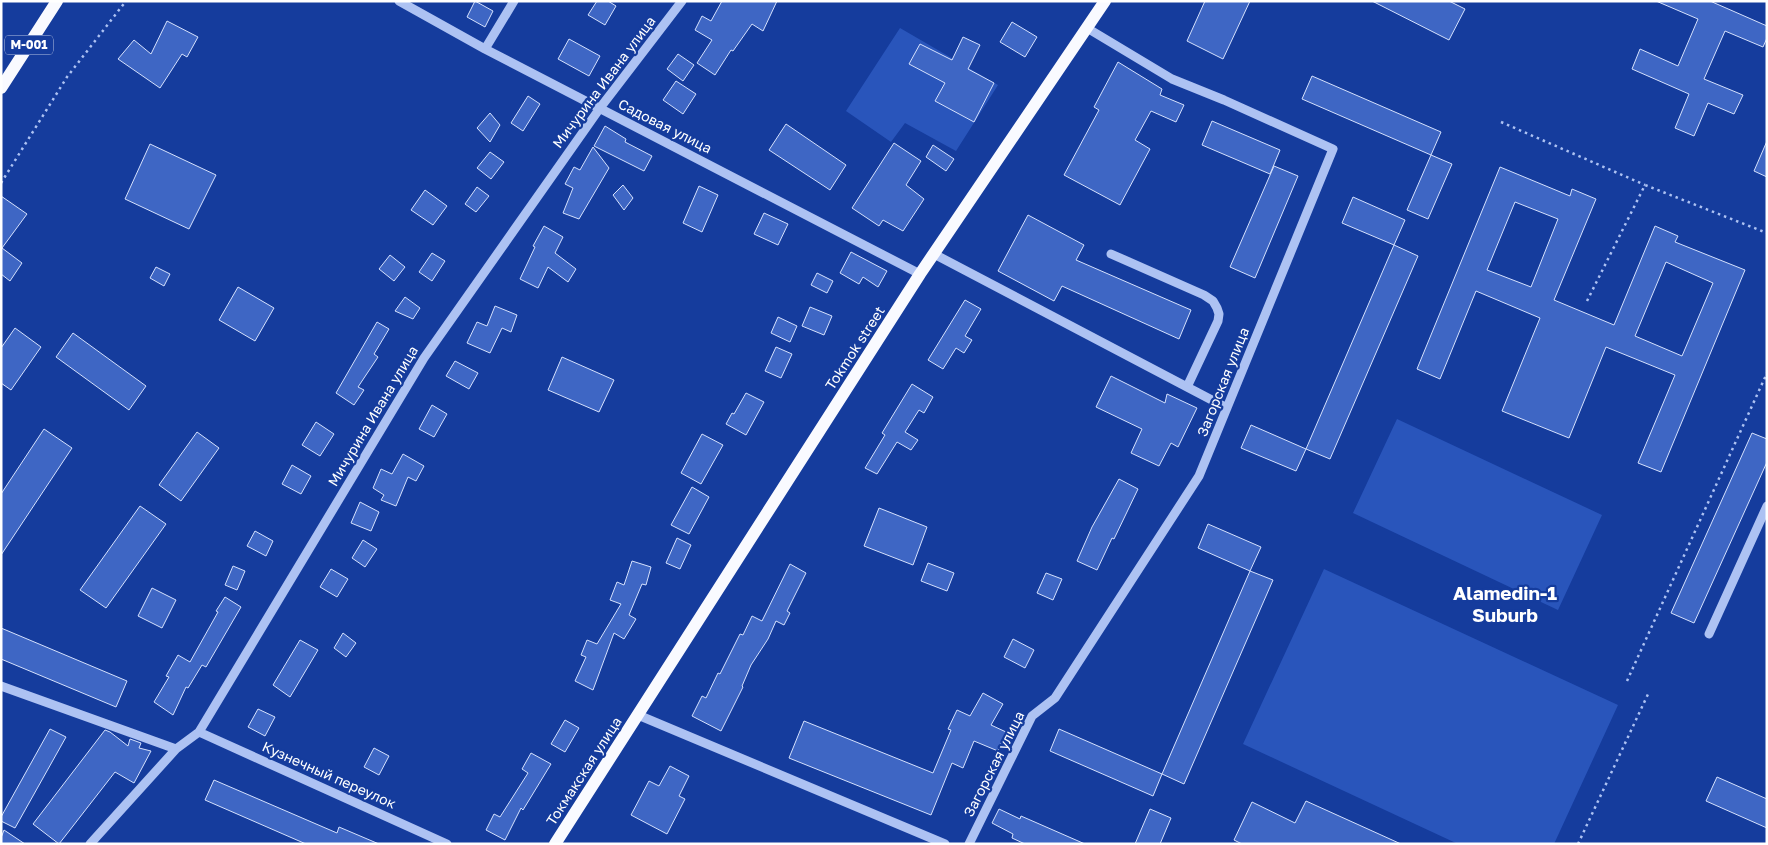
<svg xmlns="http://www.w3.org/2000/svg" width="1768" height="845" viewBox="0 0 1768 845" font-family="'Golos Text',sans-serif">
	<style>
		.green { fill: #2955bb }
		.building { fill: #3e66c4; stroke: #d5e1fd; fill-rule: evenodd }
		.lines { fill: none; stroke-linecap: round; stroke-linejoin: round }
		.path { stroke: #adc2f3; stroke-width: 2.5; stroke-dasharray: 2.5 4; stroke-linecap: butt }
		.minor { stroke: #adc2f3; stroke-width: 9 }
		.major { stroke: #f9faff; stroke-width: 12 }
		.labels { text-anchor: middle; stroke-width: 4.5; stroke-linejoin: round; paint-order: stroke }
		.shield { fill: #153c9d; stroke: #b9c4e2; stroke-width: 1 }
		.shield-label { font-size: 12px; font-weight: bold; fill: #fff }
		.street-label { font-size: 14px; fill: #fff; stroke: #153c9d }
		.district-label { font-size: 19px; font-weight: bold; fill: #fff; stroke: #153c9d }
	</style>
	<rect width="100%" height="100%" fill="#153c9d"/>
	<path class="green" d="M900,28L998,85L956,151L905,123L891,142L846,111Z
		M1397,419L1602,515L1558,610L1353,513Z
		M1324,569L1618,705L1554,844H1458L1243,744Z"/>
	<path class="building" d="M475,1L493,11L485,27L467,17Z
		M597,1H608L616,6L605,25L588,15Z
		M722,1H777L763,31L752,24L733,51L731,50L715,75L697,63L712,40L695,30L702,16L711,21Z
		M1205,1H1250L1223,59L1187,41Z
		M1372,1H1449L1465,9L1449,40Z
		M1656,1H1710L1767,26V38L1763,47L1725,31L1704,79L1743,95L1734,114L1708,103L1694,136L1675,128L1689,94L1632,69L1640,49L1678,66L1698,19Z
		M167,21L198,37L187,57L182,54L160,88L118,59L134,40L151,54Z
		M1012,22L1037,37L1025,57L1000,42Z
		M963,37L980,45L968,69L994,83L974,122L935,101L945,83L909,64L920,44L952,60Z
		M569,39L600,56L589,76L558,59Z
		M678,54L694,65L683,81L667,69Z
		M1118,62L1162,89L1160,95L1184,105L1176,122L1151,111L1135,140L1150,149L1120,205L1064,175L1099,110L1094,107Z
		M1312,76L1441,132L1431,155L1302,99Z
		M676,81L696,94L683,114L663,100Z
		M528,96L540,104L523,131L511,123Z
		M490,113L500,125L490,142L477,128Z
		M1212,121L1280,150L1270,174L1202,145Z
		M786,124L846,165L830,190L769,150Z
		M605,126L626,139L625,142L652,156L644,171L594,146Z
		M1767,141V177L1754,171Z
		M894,143L921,161L906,185L924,199L903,231L883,220L879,226L852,208Z
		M150,144L216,175L189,229L125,199Z
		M933,145L954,159L946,171L926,157Z
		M593,147L609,168L579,219L563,213L573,188L565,184L574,167L580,170Z
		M490,152L504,162L491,179L477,168Z
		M1431,155L1452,164L1428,219L1407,210Z
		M1274,166L1298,176L1255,278L1230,267Z
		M1500,167L1570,196L1572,189L1596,199L1554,300L1614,325L1655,226L1678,236L1675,242L1745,270L1661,472L1638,463L1675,375L1606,347L1569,438L1502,411L1540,318L1476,291L1440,379L1417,369ZM1515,202L1558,219L1531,287L1487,270ZM1666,262L1713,283L1682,356L1635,336Z
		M623,185L633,198L624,210L613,195Z
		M699,186L718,195L702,232L683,223Z
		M477,187L489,196L476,212L465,204Z
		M425,190L447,206L433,225L411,210Z
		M1,196L27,214L2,248L22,263L10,281L1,274Z
		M1353,197L1405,220L1394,245L1342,223Z
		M764,213L788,224L778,245L754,234Z
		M1028,215L1084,245L1076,260L1191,310L1179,339L1062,286L1054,301L998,271Z
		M544,226L563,237L555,253L576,269L568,282L548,267L538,288L520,279L535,247L533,246Z
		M1394,245L1418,256L1330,459L1306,449Z
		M851,252L887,271L878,287L863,277L859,284L840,273Z
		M432,253L445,261L432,281L419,272Z
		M390,255L405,267L394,281L379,269Z
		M156,267L170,274L164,286L150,278Z
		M817,273L833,281L827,293L811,285Z
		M238,287L274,308L255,341L219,320Z
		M405,297L420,308L413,319L395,311Z
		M965,300L981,309L965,336L972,340L964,353L956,348L943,369L928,360Z
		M495,306L517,315L511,332L502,328L490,353L467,343L477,322L487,326Z
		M810,307L832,316L824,335L802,326Z
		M778,317L797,326L790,342L771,333Z
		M377,322L389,329L374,354L378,357L358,387L364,390L354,405L336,393Z
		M15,328L41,347L11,390L1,383V348Z
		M73,333L146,386L129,410L56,357Z
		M776,347L792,354L781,378L765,371Z
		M562,357L614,380L599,412L548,390Z
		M455,361L478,373L469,389L446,376Z
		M1111,376L1165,403L1167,394L1197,408L1178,447L1171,443L1159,466L1131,453L1142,429L1096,407Z
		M912,384L933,397L924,413L919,410L905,432L918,440L911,450L897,442L877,474L865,468L885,435L882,433Z
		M746,393L764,402L746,435L726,424L732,413L734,414Z
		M432,405L447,414L434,437L419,429Z
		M316,422L334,434L320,456L302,445Z
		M1251,425L1306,449L1296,471L1241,448Z
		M44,429L72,448L1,555V494Z
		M197,432L219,448L181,501L159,485Z
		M1752,433L1767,439V462L1694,623L1671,613Z
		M702,434L723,445L701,484L681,473Z
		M403,454L424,466L416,481L408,477L396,506L381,500L384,495L373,488L381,469L392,474Z
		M292,465L311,476L301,494L282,484Z
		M1119,479L1138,489L1114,539L1112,538L1097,570L1077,561L1092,527Z
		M692,487L709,497L689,534L671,525Z
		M360,502L379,512L371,531L351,523Z
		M140,506L166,524L106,608L80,590Z
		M879,508L927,527L913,565L864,546Z
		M1208,524L1261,547L1250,571L1198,548Z
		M255,531L273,541L266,556L247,546Z
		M677,538L691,545L680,569L666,563Z
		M363,540L377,549L365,567L352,558Z
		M632,561L651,567L646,585L642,584L629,615L636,619L624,639L614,633L593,690L575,681L586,657L581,655L587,640L597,644L621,604L610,600L617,582L624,585Z
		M928,563L954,573L947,591L921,581Z
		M790,564L806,573L787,611L790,613L784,625L776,621L768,639L751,665L742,686L743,687L721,731L692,716L702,696L706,698L718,673L720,674L740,634L743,635L752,616L762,621Z
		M233,566L245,571L237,590L225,585Z
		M331,569L348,579L337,597L320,587Z
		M1250,571L1273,580L1184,784L1162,774Z
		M1046,573L1062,579L1053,600L1037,593Z
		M152,588L176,600L162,628L138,616Z
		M225,597L241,607L206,667L202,665L188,688L186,687L173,715L154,702L169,677L166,676L178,655L190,662L218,612L216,611Z
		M1,628L127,681L116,707L1,659Z
		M343,633L356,643L346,657L334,648Z
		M1013,639L1034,650L1025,668L1004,657Z
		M300,640L318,650L290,697L273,685Z
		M983,693L1003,704L991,725L1006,732L998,751L974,741L963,768L952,763L931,815L789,758L804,721L933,773L951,730L948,729L957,710L970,716Z
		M258,709L275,717L265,736L248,727Z
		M565,720L579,728L565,752L551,744Z
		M50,729L66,737L15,828L1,821V817Z
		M1059,729L1162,774L1153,796L1050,751Z
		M105,730L110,732L128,746L130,739L141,743L139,748L151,751L134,783L115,772L59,844L33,824Z
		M374,748L389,756L379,775L364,767Z
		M531,753L551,764L523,810L521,808L505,840L486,830L494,814L500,817L528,773L522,769Z
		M670,766L689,776L679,796L685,799L667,834L631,815L649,781L659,786Z
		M1717,777L1767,799V828L1706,801Z
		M214,780L337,833L339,827L379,844H306L205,800Z
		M1306,801L1317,806L1401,844H1242L1234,840L1252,802L1295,823Z
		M999,809L1020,819L1021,816L1085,844H1025L1012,838L1013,834L992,823Z
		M1150,809L1171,818L1160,844H1135Z
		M4,830L25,844H1V838Z"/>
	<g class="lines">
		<path class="path" d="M1501,122L1645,185
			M1,183L67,77L126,1
			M1587,301L1645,185L1767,233
			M1627,681L1767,373
			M1578,844L1649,692"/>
		<path class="minor" d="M399,1L485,49L920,274
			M485,49L514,1
			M934,254L1227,408
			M1111,254L1204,295L1213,301L1217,308L1219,314L1218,321L1187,387
			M1709,634L1767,506
			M1,686L176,749
			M638,715L945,844
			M199,732L447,844
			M90,844L176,749L199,732L424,358L600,108L682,1
			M969,844L1032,716L1055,698L1199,476L1333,149L1224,100L1172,79L1087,28"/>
		<path class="major" d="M1,88L57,1
			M555,844L920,274L1105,1"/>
	</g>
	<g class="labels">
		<rect class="shield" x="5" y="35.5" width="48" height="19" rx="4"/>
		<g class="shield-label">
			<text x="29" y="49">М-001</text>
		</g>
		<g class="street-label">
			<text transform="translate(604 82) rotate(-53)" y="5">Мичурина Ивана улица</text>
			<text transform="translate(665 126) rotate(27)" y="5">Садовая улица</text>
			<text transform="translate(855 348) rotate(-57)" y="5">Tokmok street</text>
			<text transform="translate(1223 382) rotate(-68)" y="5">Загорская улица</text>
			<text transform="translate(373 416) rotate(-59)" y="5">Мичурина Ивана улица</text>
			<text transform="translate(994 764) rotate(-63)" y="5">Загорская улица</text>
			<text transform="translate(584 771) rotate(-57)" y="5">Токмакская улица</text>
			<text transform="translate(329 775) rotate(24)" y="5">Кузнечный переулок</text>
		</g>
		<g class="district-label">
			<text x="1505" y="600">Alamedin-1<tspan x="1505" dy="22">Suburb</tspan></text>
		</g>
	</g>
	<rect width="1768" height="845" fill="none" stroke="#ffffff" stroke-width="5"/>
</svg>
